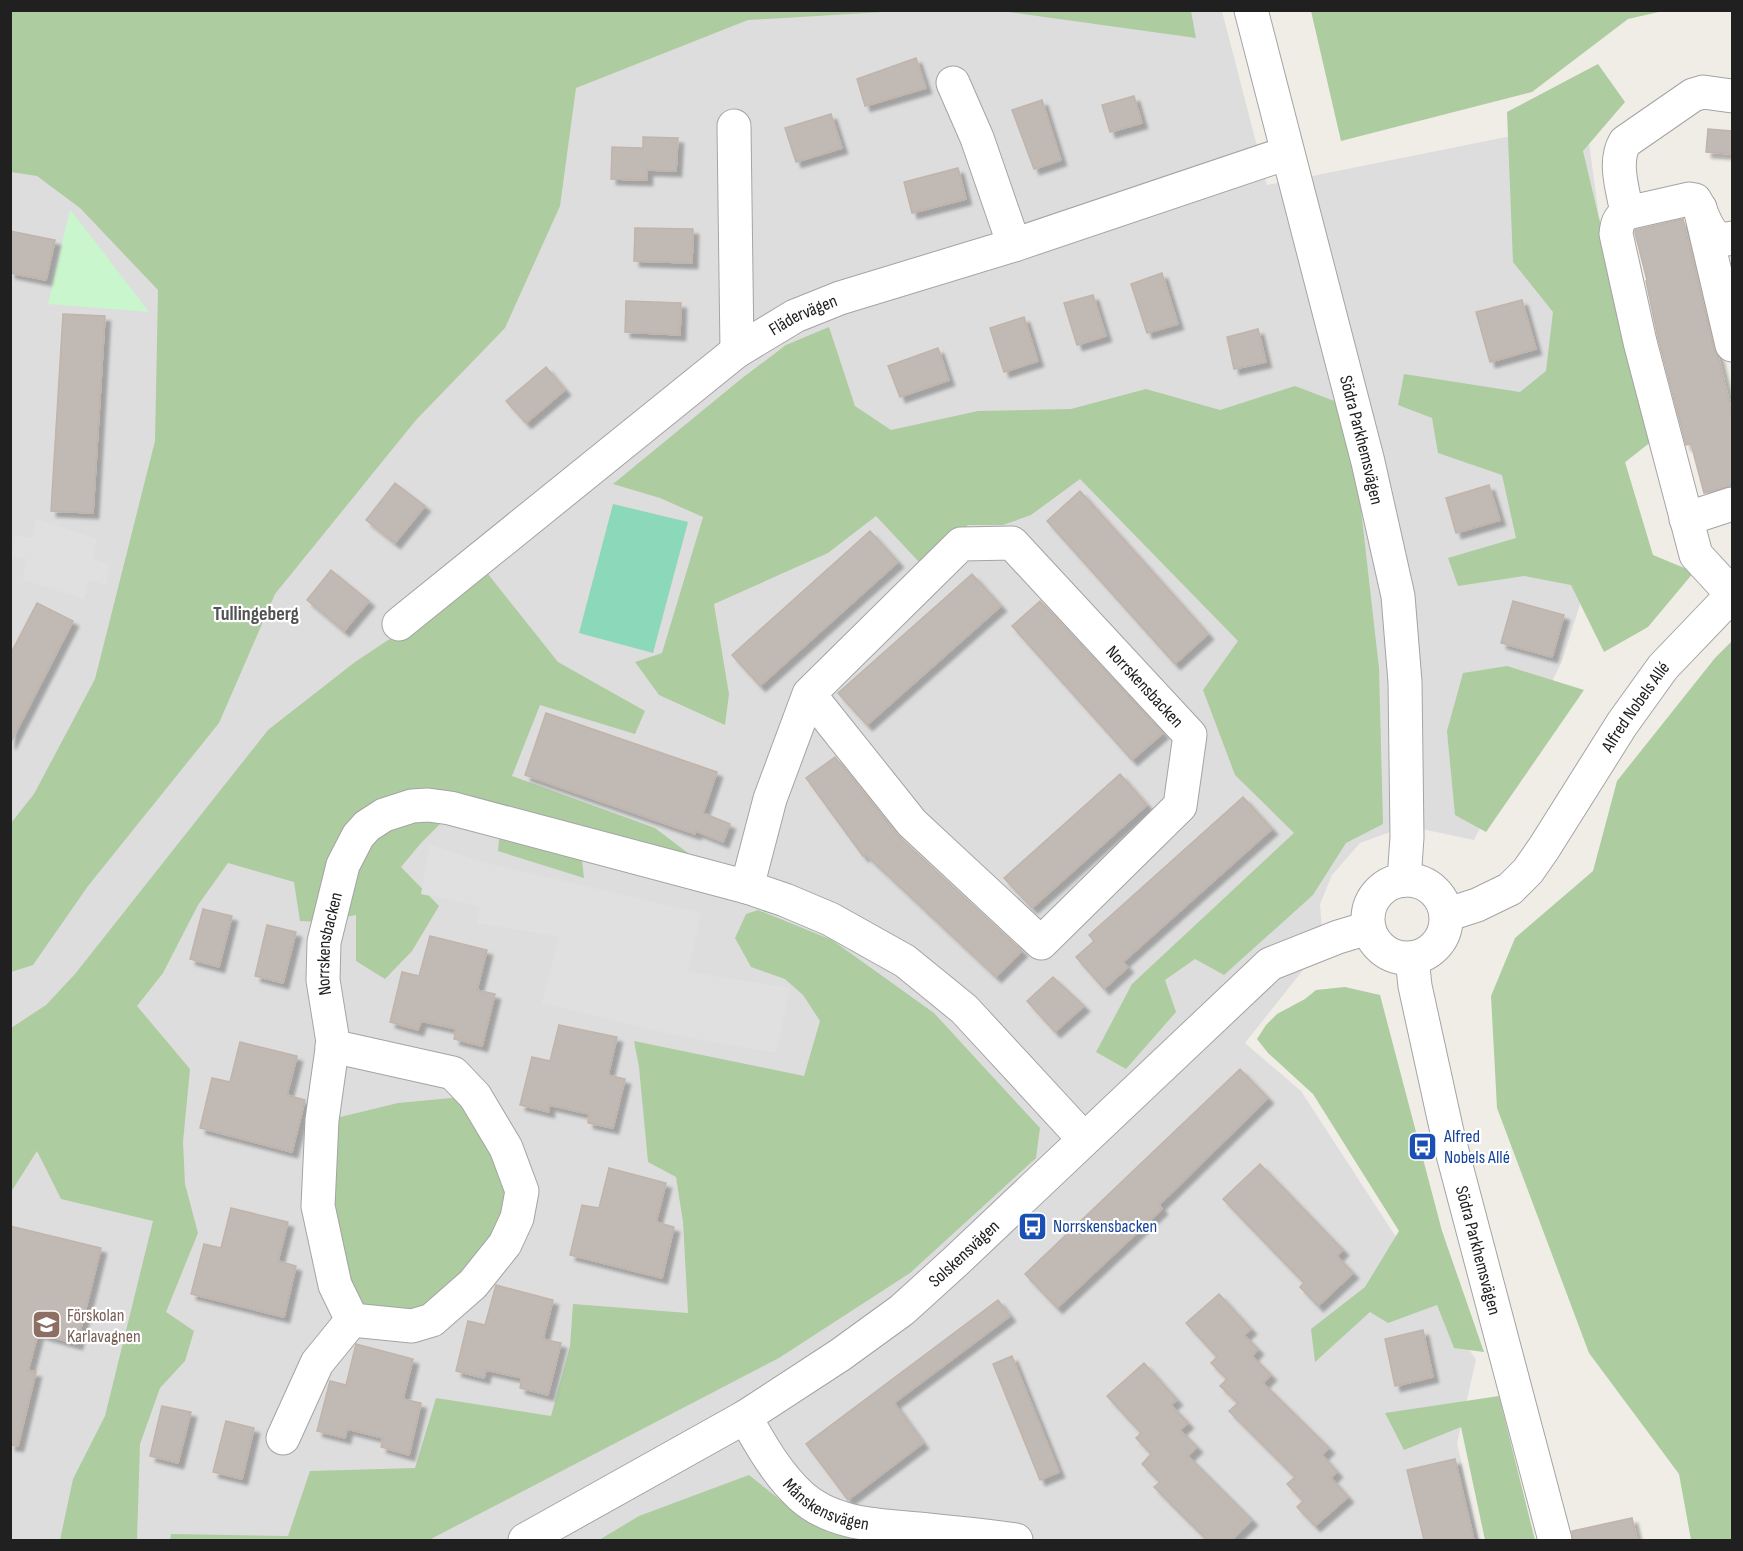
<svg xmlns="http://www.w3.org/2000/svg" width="1743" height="1551" viewBox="0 0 1743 1551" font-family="'Sofia Sans Condensed',sans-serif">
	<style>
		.residential { fill: #dedddd }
		.forest { fill: #adcca0 }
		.park { fill: #c9f6cc }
		.pitch { fill: #8cd8ba }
		.parking { fill: #e0e0e0 }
		.building { fill: #c0b9b4; stroke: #c1b4ab; stroke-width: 1.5; filter: url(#shadow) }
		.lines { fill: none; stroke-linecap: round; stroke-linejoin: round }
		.minor-casing { stroke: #a4a4a4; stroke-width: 35 }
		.minor { stroke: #fff; stroke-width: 33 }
		.labels { text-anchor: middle; stroke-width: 4.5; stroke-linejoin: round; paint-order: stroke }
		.street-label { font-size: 18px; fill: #202020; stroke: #fff }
		.transit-label { font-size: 18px; fill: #164399; stroke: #fff; text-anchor: start }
		.education-label { font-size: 18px; fill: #785e54; stroke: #fff; text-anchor: start }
		.neighbourhood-label { font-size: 20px; font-weight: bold; fill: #535353; stroke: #fff }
	</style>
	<defs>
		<filter id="shadow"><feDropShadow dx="5.5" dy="5.5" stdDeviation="1.5" flood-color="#0004"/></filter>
	</defs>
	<rect width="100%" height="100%" fill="#f0ede7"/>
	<path class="residential" d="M11,11H1222L1267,185L1586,121L1599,216L1652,440L1625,463L1562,661L1474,840L1407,826L1360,843L1332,875L1320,904L1323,945L1245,1043L1301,1091L1476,1360L1457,1443L1479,1540H11Z"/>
	<path class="forest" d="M11,10L900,11L748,20L576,88L560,206L505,328L416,420L275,594L219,723L88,886L33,965L11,972V823L34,794L95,679L155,441L158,290L80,208L37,176L11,172Z
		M1001,11H1191L1196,38Z
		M1311,11V10L1663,11L1628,19L1532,92L1341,141Z
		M1598,64L1625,102L1583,151L1652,441L1625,462L1653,555L1694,572L1648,627L1604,652L1571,585L1524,576L1458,586L1448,558L1516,538L1502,475L1438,453L1432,418L1398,405L1404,374L1520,392L1546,371L1553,312L1513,262L1507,112Z
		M829,327L855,406L891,430L978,411L1071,409L1146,389L1220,410L1295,386L1337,402L1359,492L1379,668L1383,824L1346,843L1313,895L1224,975L1195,959L1165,980L1176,1012L1126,1069L1096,1052L1132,984L1294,833L1235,775L1203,690L1238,641L1080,479L1031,515L1003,525H968L919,562L876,516L828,553L714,604L729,694L725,725L659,695L635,662L662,653L703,517L660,498L613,484L741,379L786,345Z
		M488,574L558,662L645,711L635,734L540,705L512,776L655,828L705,866L578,824L584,878L498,851L502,807L465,799L421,843L401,867L439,906L412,951L385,979L356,961V915L318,922L300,921L294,882L228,863L198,905L163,973L137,1006L190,1069L183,1142L185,1184L198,1233L166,1312L194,1331L185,1361L160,1388L140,1444L137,1540H60L73,1479L105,1416L153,1221L61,1199L37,1151L11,1192V1028L46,1005L75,974L268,730L355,662Z
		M1732,641V1540H1691L1679,1474L1589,1353L1497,1108L1491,996L1515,938L1593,871L1617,781L1715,658Z
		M1507,666L1584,690L1486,832L1455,815L1447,731L1463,673Z
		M758,910L832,940L934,1013L1040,1128L1036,1158L910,1273L779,1358L429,1540H170L171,1534L288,1536L310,1471L415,1468L436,1398L551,1416L570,1346L573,1304L688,1313L683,1222L676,1177L648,1162L639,1067L634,1041L804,1076L820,1021L803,995L785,979L751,967L735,938L746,914Z
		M1345,987L1380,995L1442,1231L1484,1352L1454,1348L1437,1305L1388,1323L1370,1312L1315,1362L1311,1329L1365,1287L1399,1231L1313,1094L1268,1053L1257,1039L1266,1025L1277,1014L1305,999L1316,990Z
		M462,1097L512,1181L501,1239L413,1318L354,1303L323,1200L328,1120L398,1103Z
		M1499,1396L1535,1540H1485L1461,1427L1404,1450L1385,1413Z
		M749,1475L789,1507L827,1532L857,1540H599L639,1516Z"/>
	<path class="park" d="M70,209L149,312L48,304Z"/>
	<path class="pitch" d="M613,504L688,522L653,653L579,633Z"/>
	<path class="parking" d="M36,519L97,539L93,559L110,565L106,585L89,580L84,599L22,579L27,559L12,556L16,536L32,538Z
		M430,845L490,864L701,913L688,972L790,988L776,1053L675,1035L542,1003L559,937L477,923L480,906L421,894Z"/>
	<path class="building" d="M916,58L926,88L865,106L857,79Z
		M1134,96L1142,123L1110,132L1102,105Z
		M1042,100L1061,160L1034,169L1012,110Z
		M831,114L842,148L796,162L785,128Z
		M1708,129L1732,131V154L1706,152Z
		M643,137L678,138L676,171L647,170V180L611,179L612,147L643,148Z
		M958,168L966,199L912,213L904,182Z
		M1683,219L1714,349L1718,356L1732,414V486L1704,493L1691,444L1686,445L1658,338L1646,281L1647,280L1635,233V230Z
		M635,228L693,229L692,263L634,261Z
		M10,231L55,240L46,280L10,273Z
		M1162,273L1178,324L1147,333L1131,284Z
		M1093,295L1106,336L1077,345L1064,303Z
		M1522,300L1536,349L1490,362L1476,312Z
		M626,301L681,303L680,335L625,332Z
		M63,314L105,316L93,513L51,511Z
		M1024,317L1038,361L1004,372L990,328Z
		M1258,329L1266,362L1234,369L1227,337Z
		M938,348L949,380L900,397L888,366Z
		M546,367L565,390L526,423L506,401Z
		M395,483L425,506L395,543L366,520Z
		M1489,485L1500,520L1456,533L1446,498Z
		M1080,491L1208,634L1175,664L1047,521Z
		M870,531L898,562L760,686L732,655Z
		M331,570L369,601L344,631L307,600Z
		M972,574L1001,606L867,725L838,693Z
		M1040,601L1163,733L1132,760L1012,626Z
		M1513,601L1564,615L1552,657L1501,643Z
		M37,603L73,621L10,744V655Z
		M546,713L717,772L703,813L730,824L723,842L696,831L695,834L525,775Z
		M835,757L899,837L1022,951L996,977L865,854L863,856L806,778Z
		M1120,774L1147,805L1032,908L1004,878Z
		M1243,797L1272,829L1123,962L1128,967L1104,989L1076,957L1094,941L1089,935Z
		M203,909L232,916L219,967L190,959Z
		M267,925L296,932L283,983L255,976Z
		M430,936L487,950L477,990L495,994L482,1046L454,1039L456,1029L421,1021L418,1030L390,1022L402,972L419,976Z
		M1053,977L1084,1006L1055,1032L1027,1001Z
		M559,1025L617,1037L608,1075L625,1079L613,1128L588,1123L589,1114L549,1105V1112L520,1105L532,1057L550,1061Z
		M240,1042L297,1056L287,1095L305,1100L292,1152L200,1128L212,1078L230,1082Z
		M1240,1069L1268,1098L1159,1205L1162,1209L1057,1308L1025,1274Z
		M1260,1164L1343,1250L1337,1256L1353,1273L1318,1306L1300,1287L1304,1283L1223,1199Z
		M609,1168L666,1183L656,1222L674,1227L662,1278L570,1255L582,1205L599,1208Z
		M231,1208L288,1222L278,1261L296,1266L284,1317L191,1294L204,1244L221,1248Z
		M10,1226L101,1248L77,1344L38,1333L28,1371L36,1372L18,1446L10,1445Z
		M496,1285L553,1300L543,1339L561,1343L548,1395L520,1388L522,1378L486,1370L484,1378L456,1371L468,1321L485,1325Z
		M1219,1294L1251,1329L1244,1335L1258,1349L1252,1356L1271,1375L1263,1383L1329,1448L1322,1455L1337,1472L1331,1478L1348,1497L1315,1526L1297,1507L1303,1501L1287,1484L1295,1477L1229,1411L1238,1403L1220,1386L1227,1379L1211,1363L1217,1357L1186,1323Z
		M998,1300L1010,1316L894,1403L923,1443L848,1500L806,1444Z
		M1423,1330L1433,1377L1395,1386L1385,1339Z
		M356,1344L413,1359L403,1399L421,1403L409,1455L381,1447L383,1438L347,1429L345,1438L317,1431L330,1381L346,1385Z
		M1012,1356L1059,1472L1040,1480L993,1364Z
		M1144,1363L1177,1400L1171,1405L1188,1423L1180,1430L1197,1447L1188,1456L1252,1520L1232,1540H1207L1154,1487L1160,1482L1142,1464L1151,1454L1136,1438L1141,1433L1107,1396Z
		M162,1406L191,1412L178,1463L150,1456Z
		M226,1421L254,1428L242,1479L213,1472Z
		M1455,1459L1474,1540H1424L1407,1470Z
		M1632,1518L1637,1540H1573L1572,1531Z"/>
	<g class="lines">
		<defs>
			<g id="minor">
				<path id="s1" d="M1251,10L1368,462L1398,596L1405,682L1407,837L1404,880"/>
				<path d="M953,83L977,138L1014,245"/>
				<path d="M1732,96L1703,92L1693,95L1625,142C1613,162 1623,190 1627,213C1618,219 1617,224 1616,234L1640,342L1696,555L1732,594"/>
				<path d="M734,126L737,351"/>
				<path d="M1700,208L1732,345"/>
				<path d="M1627,213L1689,199L1695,200C1705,216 1708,245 1732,238"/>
				<path d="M1686,519L1732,504"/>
				<path id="s2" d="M399,624L737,351L795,316L840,298L1014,245L1287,153"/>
				<circle cx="1407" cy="919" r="39"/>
				<path id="s3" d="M747,887L770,799L809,694L961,544L1012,543L1190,735L1180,806L1041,943L912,823L809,694"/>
				<path id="s4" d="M1446,915L1477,905L1510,889L1528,871L1544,848L1622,724L1663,667L1732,595"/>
				<path id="s5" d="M1412,958L1415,986L1447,1132L1555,1540"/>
				<path d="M332,1046L453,1073L475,1096L506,1148L522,1191L517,1218L505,1244L473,1284L432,1320L412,1326L352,1320"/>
				<path id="s6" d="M745,1417C761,1445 777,1474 801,1496C835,1527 885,1525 928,1530C958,1533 987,1536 1016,1540"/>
				<path id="s7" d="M283,1438L317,1363L352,1320L335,1285L318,1206L322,1120L333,1042L323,980L324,942L343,865L358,836L367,826L384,815L412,806L428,805L450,808L747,887L785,900L830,919L905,961L964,1009L1084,1139"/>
				<path id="s8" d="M525,1540L745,1417L840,1355L902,1310L956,1261L1270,964L1338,937L1368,928"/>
			</g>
		</defs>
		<use href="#minor" class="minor-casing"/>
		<use href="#minor" class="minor"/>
	</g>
	<defs>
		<symbol id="bus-square" viewBox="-11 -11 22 22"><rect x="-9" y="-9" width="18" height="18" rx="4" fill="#1a4fb4" stroke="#fff"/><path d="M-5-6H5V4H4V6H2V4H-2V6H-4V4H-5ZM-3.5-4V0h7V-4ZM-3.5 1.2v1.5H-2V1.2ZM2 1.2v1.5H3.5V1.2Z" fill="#fff"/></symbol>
		<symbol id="school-square" viewBox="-11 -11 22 22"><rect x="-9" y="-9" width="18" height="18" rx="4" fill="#8d6e63" stroke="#fff"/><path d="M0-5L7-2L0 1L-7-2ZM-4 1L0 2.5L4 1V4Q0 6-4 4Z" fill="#fff"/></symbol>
	</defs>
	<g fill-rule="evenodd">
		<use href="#bus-square" x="1406" y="1130" width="33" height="33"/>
		<use href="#bus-square" x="1016" y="1210" width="33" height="33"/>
		<use href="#school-square" x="30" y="1308" width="33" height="33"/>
	</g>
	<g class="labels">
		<g class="street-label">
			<text dy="6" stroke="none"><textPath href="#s2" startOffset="510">Flädervägen</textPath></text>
			<text dy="6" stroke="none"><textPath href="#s1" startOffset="444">Södra Parkhemsvägen</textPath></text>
			<text dy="6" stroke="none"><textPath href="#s3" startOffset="663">Norrskensbacken</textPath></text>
			<text dy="6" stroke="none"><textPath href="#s4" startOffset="291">Alfred Nobels Allé</textPath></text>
			<text dy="6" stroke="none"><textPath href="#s7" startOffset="522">Norrskensbacken</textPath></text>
			<text dy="6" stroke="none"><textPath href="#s5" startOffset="300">Södra Parkhemsvägen</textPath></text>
			<text dy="6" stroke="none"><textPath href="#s8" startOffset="526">Solskensvägen</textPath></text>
			<text dy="6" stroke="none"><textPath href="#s6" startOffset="124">Månskensvägen</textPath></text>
		</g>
		<g class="transit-label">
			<text x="1444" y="1142">Alfred<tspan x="1444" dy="21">Nobels Allé</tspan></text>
			<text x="1053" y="1232">Norrskensbacken</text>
		</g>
		<g class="education-label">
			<text x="67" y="1321">Förskolan<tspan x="67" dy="21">Karlavagnen</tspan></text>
		</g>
		<g class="neighbourhood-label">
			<text x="256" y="620">Tullingeberg</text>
		</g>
	</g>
	<rect width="1743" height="1551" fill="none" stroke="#202020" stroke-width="24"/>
</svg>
